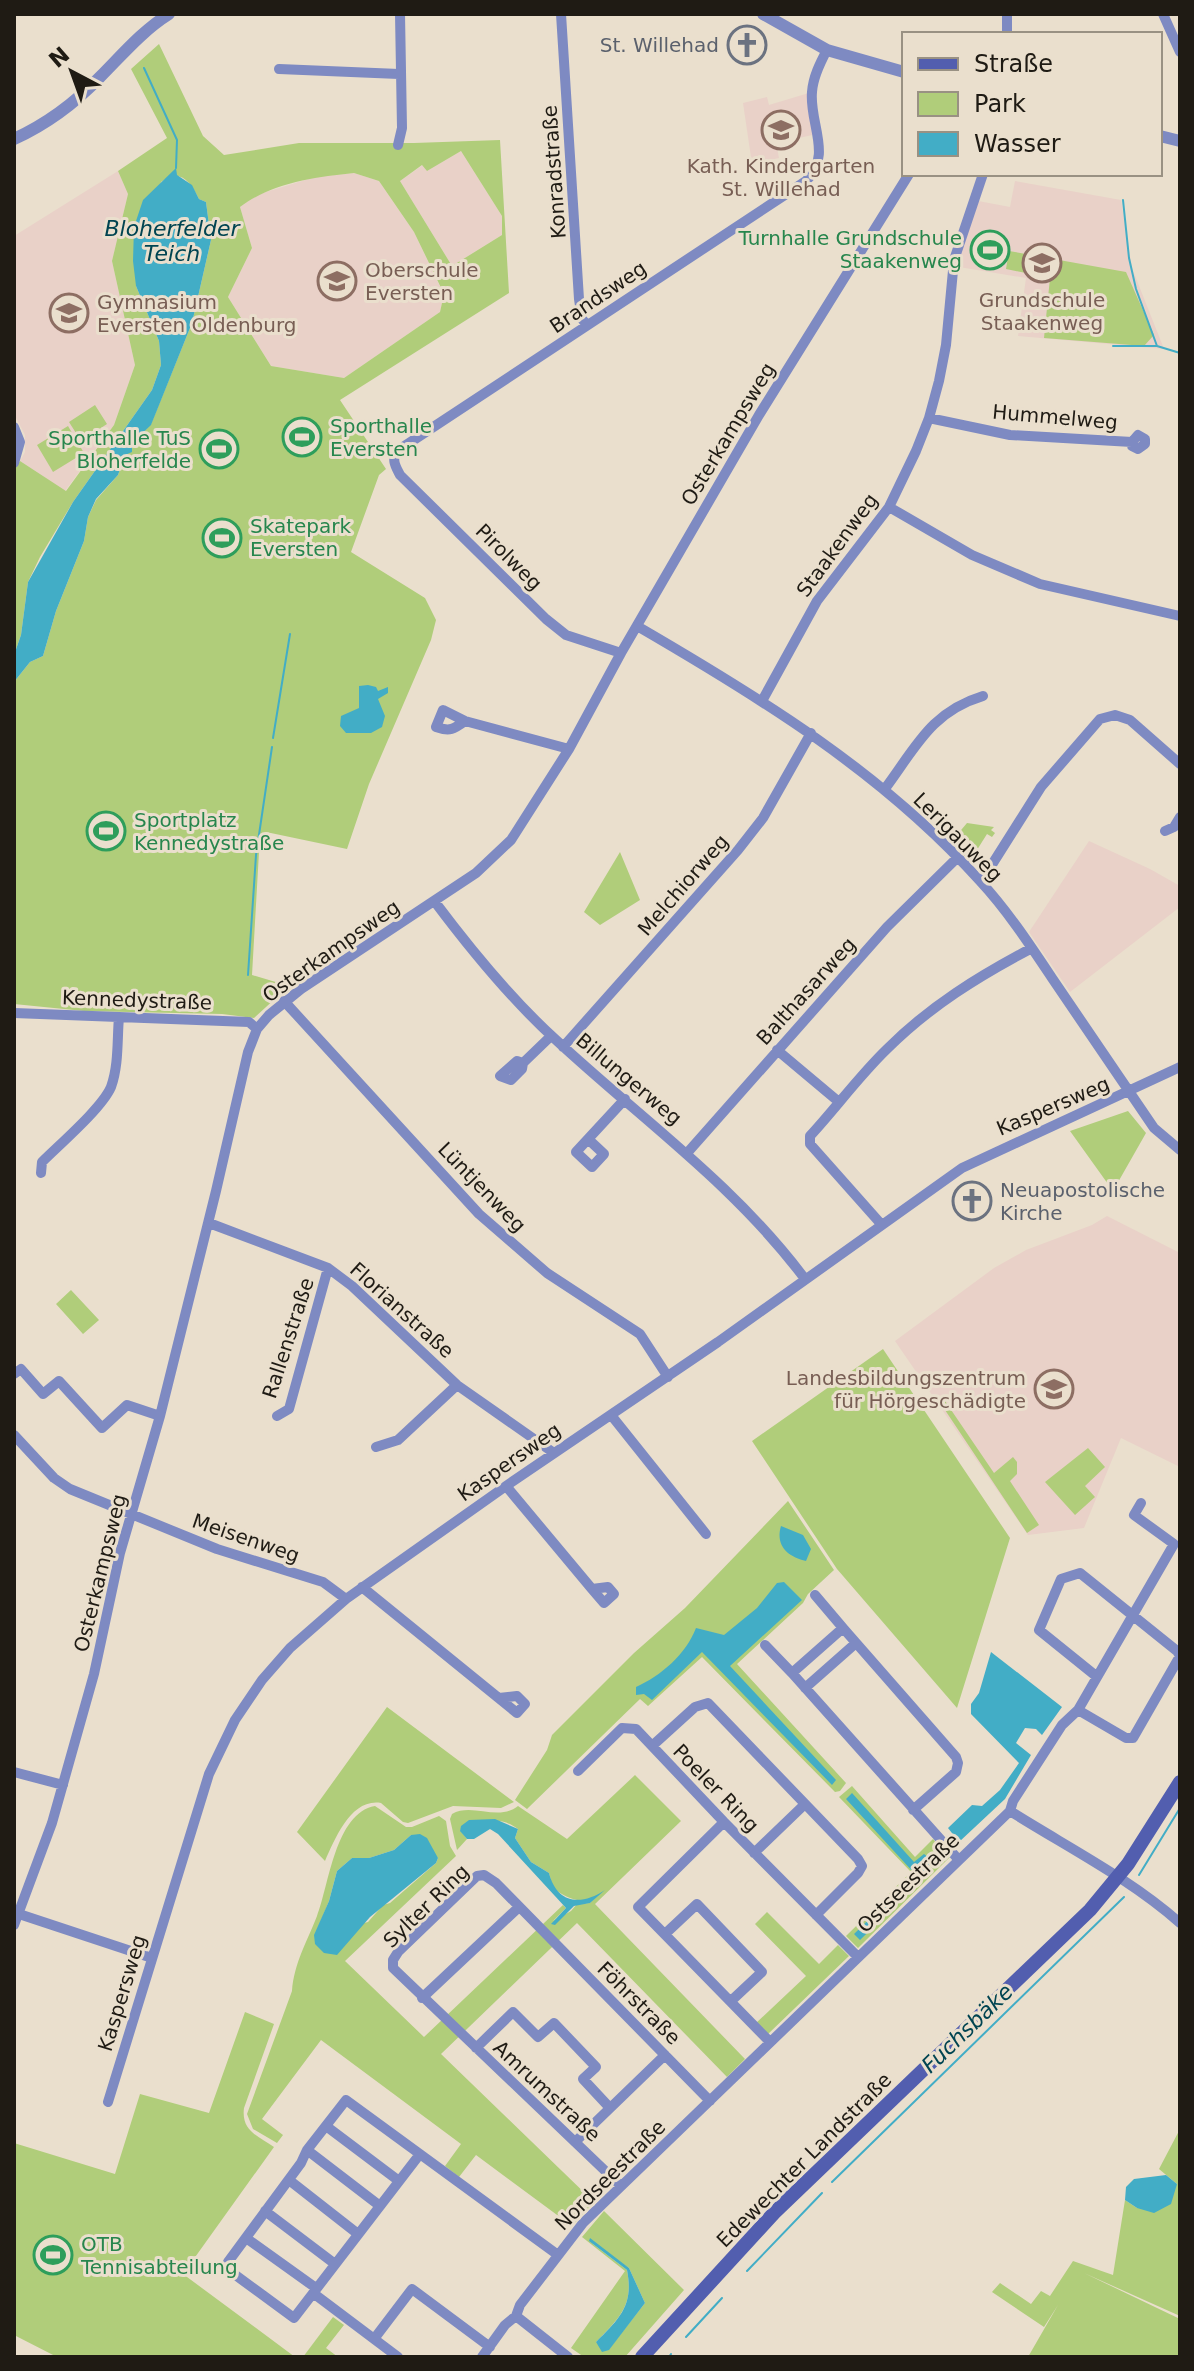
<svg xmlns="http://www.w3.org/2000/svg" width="1194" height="2371" viewBox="0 0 1194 2371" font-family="'DejaVu Sans',sans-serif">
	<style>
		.education { fill: #e9d1c8 }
		.green { fill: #b0cd7a; fill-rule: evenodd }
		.water { fill: #42adc6 }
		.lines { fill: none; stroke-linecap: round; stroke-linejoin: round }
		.stream { stroke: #42adc6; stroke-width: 2 }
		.minor { stroke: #7e8ac2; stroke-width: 10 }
		.tertiary { stroke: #7e8ac2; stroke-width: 12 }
		.secondary { stroke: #525eaf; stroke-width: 14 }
		.labels { text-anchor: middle; stroke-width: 6; stroke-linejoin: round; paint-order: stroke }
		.worship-label { font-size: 20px; fill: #5b616d; stroke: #eadfcd; text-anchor: end }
		.education-label { font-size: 20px; fill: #785e54; stroke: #eadfcd }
		.street-label { font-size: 20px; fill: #1f1b14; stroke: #eadfcd }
		.leisure-label { font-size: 20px; fill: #27864d; stroke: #eadfcd; text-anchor: start }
		.water-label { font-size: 22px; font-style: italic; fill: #004451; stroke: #eadfcd }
	</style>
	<rect width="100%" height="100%" fill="#eadfcd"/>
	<path class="education" d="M812,92L817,134L776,143L779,158L752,164L743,103L767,97L769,105Z
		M461,151L502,216V235L452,266L400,181L423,165L427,171Z
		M118,171L128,194L112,261L135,365L114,425L65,491L20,461L25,452V435L14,414V236Z
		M354,173L379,181L414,232L444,295L440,312L344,378L271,366L228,297L252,248L240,207L256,195L315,177Z
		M1015,181L1121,200L1132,268L1164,349L1018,336L1026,278L953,266L973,200L1010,207Z
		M1089,841L1150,869L1180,886V907L1070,992L1029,932Z
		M1107,1216L1180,1253V1467L1121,1438L1084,1528L1028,1535L895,1341L994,1268L1026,1250L1092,1225Z"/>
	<path class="green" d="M159,44L203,136L224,155L299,143H414L500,140L509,293L340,400L386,469L379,475L351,552L425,598L436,620L431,640L369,784L347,849L266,832L259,852L252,975L289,986L254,1018L222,1014L84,1011L14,1004V682L30,662L43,656L56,611L84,541L88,517L96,500L118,475L125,455L132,444L151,424L192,323L211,240L206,202L199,199C190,181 180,168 161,182L136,286L159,341L161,365L152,390L73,502L40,557L28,582L21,635L14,655V469L20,461L66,491L114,425L135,365L112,261L128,194L118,171L167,138L131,69ZM461,151L502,216V235L452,266L400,181L422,165L427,171ZM354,173L379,181L414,232L444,294L440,312L344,378L271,366L228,297L252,248L240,207C272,183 314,177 354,173Z
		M1009,251L1126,272L1154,335L1144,346L1044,338L1050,278L1006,269Z
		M95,405L107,424L81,441L69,422Z
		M68,426L84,453L53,472L37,445Z
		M967,823L994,827L991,830L995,833L992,837L987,834L970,861L951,842Z
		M620,852L640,900L600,925L584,912Z
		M1128,1111L1146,1133L1113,1191L1070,1131Z
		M71,1290L99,1320L83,1334L56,1304Z
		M883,1349L1010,1538L957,1708L837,1569L752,1441Z
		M943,1398L994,1473L1013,1457L1017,1462V1474L1010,1481L1039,1525L1027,1533L939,1401Z
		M1088,1448L1105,1467L1085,1486L1095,1497L1075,1515L1045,1482Z
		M788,1501L834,1570L808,1594L803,1603L737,1664L846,1783L840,1791L835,1792L702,1657L648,1706L640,1699L527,1809L515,1800L547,1750L552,1735L634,1653L685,1608Z
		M387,1707L514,1802L501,1808L453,1806L408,1823L403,1822L381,1803C351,1798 335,1839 325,1861L297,1832Z
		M635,1775L681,1821L595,1904L745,2059L727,2077L577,1923L441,2054L594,2202L572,2226L476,2155L459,2177L445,2166L461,2144L321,2040L262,2119L283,2135L277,2143L253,2129L247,2114L292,1991C294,1963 307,1942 317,1916C329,1886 335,1813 375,1806L406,1827H412L439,1816L446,1821L450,1846L456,1856L345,1961L424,2037L563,1905L566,1908L553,1921L571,1911L577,1904L590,1903L596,1896C580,1905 566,1898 553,1888L549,1873L531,1862L515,1838L518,1829C498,1814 481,1823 460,1830L467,1839L457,1850L450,1819L452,1814C472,1802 498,1822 518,1806L567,1839ZM411,1835L438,1858L436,1863L390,1903L383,1905L368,1922L315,1935L329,1901L337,1871L352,1858H369L394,1850Z
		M852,1786L915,1857L933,1839L950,1857L858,1948L846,1936L911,1872L839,1797Z
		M767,1912L819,1964L838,1945L849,1956L767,2035L755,2024L806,1976L755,1924Z
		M245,2012L274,2024L244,2108C241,2131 258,2136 274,2147L183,2274L295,2357H57L14,2335V2143L115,2174L140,2094L209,2113Z
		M1180,2129V2316L1084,2273L1180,2319V2357H1028L1058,2305L1044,2327L992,2292L1000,2283L1031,2304L1041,2291L1050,2296L1073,2261L1113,2275L1125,2200L1137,2208L1177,2184L1159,2169Z
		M604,2211L684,2290L625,2357H584L571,2348L625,2271L582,2237ZM589,2241L629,2268L645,2303L609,2349L596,2342C620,2317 634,2305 627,2270Z
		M333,2317L344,2325L326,2348L338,2357H303Z"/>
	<path class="water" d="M176,168L177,175L192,185L199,199L206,202L211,240L192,323L151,425L132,443V452L125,455L118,475L96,499L88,517L84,541L56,611L43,656L30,662L14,682V655L21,635L28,582L73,502L152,390L161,365L159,341L136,286L133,261L134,227L143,200Z
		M368,685L376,687L378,691L388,687V693L378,699L385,716L382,727L371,733H346L340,726L341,716L359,708V686Z
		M781,1526L803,1535L811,1549L806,1561C788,1557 775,1546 781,1526Z
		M784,1582L802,1600L730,1666L836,1780L832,1785L702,1652L652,1700L644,1694L636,1695V1687C661,1676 686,1654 696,1628L724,1635L757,1608L777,1583Z
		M991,1652L1062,1707L1042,1735L1036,1729L1025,1728L1016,1743L1031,1755L1005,1799L959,1842L948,1828L972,1805L982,1806L1000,1790L1019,1763L971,1714V1704L979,1693Z
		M852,1793L914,1862L924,1854L933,1861L894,1907L860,1940L854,1934L915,1874L846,1799Z
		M495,1819L518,1829L515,1838L531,1862L549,1873C557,1904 581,1906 605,1890L590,1903L574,1906L555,1925L551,1924L566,1908L498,1834L490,1829L474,1839H467L460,1831L461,1826L469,1820Z
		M420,1834L427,1838L438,1858L436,1863L370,1917L337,1955L324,1953L315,1944L314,1935L329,1901L337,1871L352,1858H369L394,1850L411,1835Z
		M1166,2175L1177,2184L1171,2204L1154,2213L1137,2208L1125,2200L1126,2187L1134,2179Z
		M590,2238L629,2268L645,2303L609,2350L602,2352L596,2342C620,2318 634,2305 627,2270L589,2241Z"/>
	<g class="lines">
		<path class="stream" d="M144,68L177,140L176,168
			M1123,200L1129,258L1136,289L1157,346
			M1113,346H1157L1180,353
			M273,738L290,634
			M248,975L256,855L272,747
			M1139,1875L1180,1808
			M832,2182L1124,1897
			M747,2271L822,2193
			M686,2337L722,2298
			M669,2357L671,2354"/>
		<path class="minor" d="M561,14L579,299L582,319L587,325
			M1007,14V34
			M1163,14L1180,52
			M279,69L399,74
			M398,145L402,128L400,14
			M929,418L1010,435L1132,442L1138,435L1145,439V444L1138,449L1132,446V442
			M14,427L20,442L14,463
			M889,507L972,555L1040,584L1180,616
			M637,626C761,698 883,773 980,881C1007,910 1030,945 1052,978C1086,1028 1120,1078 1154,1128L1180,1150
			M621,653L566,635L546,619L400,475C396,467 391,460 397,451L806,181C833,156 809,123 812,92C813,77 820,63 827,50
			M762,701L817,601L889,507L916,451L929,418L939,381L946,345L954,260L983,174
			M465,721C454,729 450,732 436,727L443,710L465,721L569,749
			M884,790C915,749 930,712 983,696
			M1165,831L1174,827L1180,817
			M981,882L1041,787L1100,719L1115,715L1130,720L1180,764
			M435,902C471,950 510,998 555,1039C641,1119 734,1184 805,1279
			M284,1001L479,1214L547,1273L640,1334L668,1377
			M14,1013L249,1022L257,1029
			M563,1047L738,850L763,818L811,733
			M777,1050L839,1102
			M523,1063L522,1069L511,1080L500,1076L517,1061L523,1063L551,1036
			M588,1139L604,1154L592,1167L576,1152L625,1099
			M688,1152L887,927L957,858
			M41,1173L42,1162C60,1144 102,1108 111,1087C119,1065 117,1039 119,1017
			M209,1223L328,1268L352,1286L457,1385L554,1453
			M881,1224L810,1144V1136C836,1108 859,1076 887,1049C930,1006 979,976 1032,948
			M14,1374L21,1369L43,1394L59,1381L102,1428L127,1405L160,1416
			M611,1415L706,1534
			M277,1416L289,1409L328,1268
			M14,1435L54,1478L70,1489L217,1549L323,1582L346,1599
			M376,1447L398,1440L457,1385
			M506,1486L592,1589L604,1603L614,1594L608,1587L592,1589
			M362,1587L517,1713L525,1704L517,1696L499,1698
			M815,1595L843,1628
			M765,1645L792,1673
			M805,1688L856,1643
			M1078,1710L1126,1738H1133L1180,1656L1177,1651L1080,1573L1061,1579L1039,1630L1096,1676
			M652,1746L695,1707L708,1703L858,1859L862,1866L858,1873L816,1915
			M578,1771L622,1728L636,1729L724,1822L858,1957
			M14,1772L63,1785
			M913,1810L956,1772L958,1763L956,1757L843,1628L792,1673L958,1859
			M1010,1811L1013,1801L1062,1725L1078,1710L1174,1544L1134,1515L1141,1503
			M1010,1811C1067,1847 1129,1878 1180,1923
			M724,1822L638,1907L770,2042
			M754,1853L805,1804
			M19,1914L152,1958
			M14,1925L52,1823L94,1674L120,1553L160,1416L216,1191L248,1052L257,1029L269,1015L301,989L476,873L511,840L569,749L621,653L759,415L909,174
			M665,1934L697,1904L762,1972L731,2001
			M422,1998L519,1907
			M476,2048L513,2012L538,2037L554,2023L596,2067L583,2079L610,2108
			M108,2102L209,1774L235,1720L262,1680L290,1648L346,1599L506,1486L718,1342L962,1168L1180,1067
			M326,2126L399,2181
			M575,2142L665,2055
			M307,2150L380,2206
			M420,2154L294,2318L230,2271L228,2262L301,2163L307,2150L346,2100L558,2255
			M289,2180L358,2234
			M621,2186L393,1968V1960L398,1952L477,1876L484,1875L496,1883L710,2101
			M265,2211L335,2264
			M246,2238L316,2288
			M313,2293L398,2357
			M374,2339L412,2289L490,2347
			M482,2357L505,2325L516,2316
			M568,2357L516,2316L520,2305L583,2223L1010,1811"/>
		<path class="tertiary" d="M763,14L827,50L904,72
			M1160,136L1180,141
			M14,139C47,124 75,103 100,77C122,55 142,31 169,14"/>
		<path class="secondary" d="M642,2357L774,2213L1090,1910L1128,1864L1180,1782"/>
	</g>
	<defs>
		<symbol id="church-ring" viewBox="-11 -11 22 22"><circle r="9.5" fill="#eadfcd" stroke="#6b7280" stroke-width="1.5"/><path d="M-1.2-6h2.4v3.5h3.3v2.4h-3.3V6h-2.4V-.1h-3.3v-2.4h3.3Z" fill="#6b7280"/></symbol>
		<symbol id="school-ring" viewBox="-11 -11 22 22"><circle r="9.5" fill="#eadfcd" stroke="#8d6e63" stroke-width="1.5"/><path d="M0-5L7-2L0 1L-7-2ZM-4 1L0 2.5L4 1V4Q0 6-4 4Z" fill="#8d6e63"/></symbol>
		<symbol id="stadium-ring" viewBox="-11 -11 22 22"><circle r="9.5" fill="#eadfcd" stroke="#2e9e5b" stroke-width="1.5"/><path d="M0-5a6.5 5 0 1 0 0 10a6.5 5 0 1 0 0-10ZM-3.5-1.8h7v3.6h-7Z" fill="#2e9e5b"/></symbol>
	</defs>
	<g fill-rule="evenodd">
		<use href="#church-ring" x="725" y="23" width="44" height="44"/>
		<use href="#school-ring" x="759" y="108" width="44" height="44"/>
		<use href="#stadium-ring" x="968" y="228" width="44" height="44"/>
		<use href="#school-ring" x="1020" y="241" width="44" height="44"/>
		<use href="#school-ring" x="315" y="259" width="44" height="44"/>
		<use href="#school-ring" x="47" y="291" width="44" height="44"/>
		<use href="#stadium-ring" x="280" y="415" width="44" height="44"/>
		<use href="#stadium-ring" x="197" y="427" width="44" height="44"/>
		<use href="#stadium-ring" x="200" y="516" width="44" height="44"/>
		<use href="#stadium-ring" x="84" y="809" width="44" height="44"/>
		<use href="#church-ring" x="950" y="1179" width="44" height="44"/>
		<use href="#school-ring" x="1032" y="1367" width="44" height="44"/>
		<use href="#stadium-ring" x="31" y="2233" width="44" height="44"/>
	</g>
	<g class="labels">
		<g class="worship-label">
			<text x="719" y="52">St. Willehad</text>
			<text x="1000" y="1197" text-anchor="start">Neuapostolische<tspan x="1000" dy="23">Kirche</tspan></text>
		</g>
		<g class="education-label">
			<text x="781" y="173">Kath. Kindergarten<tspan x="781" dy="23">St. Willehad</tspan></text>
			<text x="365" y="277" text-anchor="start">Oberschule<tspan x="365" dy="23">Eversten</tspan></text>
			<text x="1042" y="307">Grundschule<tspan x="1042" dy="23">Staakenweg</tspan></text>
			<text x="97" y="309" text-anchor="start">Gymnasium<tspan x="97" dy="23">Eversten Oldenburg</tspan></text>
			<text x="1026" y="1385" text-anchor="end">Landesbildungszentrum<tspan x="1026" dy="23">für Hörgeschädigte</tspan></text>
		</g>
		<g class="street-label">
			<text transform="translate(554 172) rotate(-94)" y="7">Konradstraße</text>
			<text transform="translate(598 297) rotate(-34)" y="7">Brandsweg</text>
			<text transform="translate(1055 417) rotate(5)" y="7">Hummelweg</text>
			<text transform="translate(728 434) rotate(-59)" y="7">Osterkampsweg</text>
			<text transform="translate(837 545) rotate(-54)" y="7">Staakenweg</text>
			<text transform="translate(509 557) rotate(45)" y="7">Pirolweg</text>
			<text transform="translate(958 837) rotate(45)" y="7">Lerigauweg</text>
			<text transform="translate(683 885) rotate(-49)" y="7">Melchiorweg</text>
			<text transform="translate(331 951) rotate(-35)" y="7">Osterkampsweg</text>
			<text transform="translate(806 991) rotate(-48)" y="7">Balthasarweg</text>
			<text transform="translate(137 1000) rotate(2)" y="7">Kennedystraße</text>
			<text transform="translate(629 1079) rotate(40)" y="7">Billungerweg</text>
			<text transform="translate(1053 1106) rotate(-23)" y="7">Kaspersweg</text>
			<text transform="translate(482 1187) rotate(46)" y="7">Lüntjenweg</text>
			<text transform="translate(402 1310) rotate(42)" y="7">Florianstraße</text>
			<text transform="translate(288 1338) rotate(-72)" y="7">Rallenstraße</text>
			<text transform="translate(509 1462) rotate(-35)" y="7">Kaspersweg</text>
			<text transform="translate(246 1538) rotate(19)" y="7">Meisenweg</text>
			<text transform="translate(100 1573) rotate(-76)" y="7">Osterkampsweg</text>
			<text transform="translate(716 1788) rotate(46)" y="7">Poeler Ring</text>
			<text transform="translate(908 1883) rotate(-44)" y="7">Ostseestraße</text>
			<text transform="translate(426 1906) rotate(-44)" y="7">Sylter Ring</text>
			<text transform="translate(122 1993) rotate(-73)" y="7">Kaspersweg</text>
			<text transform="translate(639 2003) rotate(45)" y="7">Föhrstraße</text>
			<text transform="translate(547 2091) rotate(43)" y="7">Amrumstraße</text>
			<text transform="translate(804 2160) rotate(-45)" y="7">Edewechter Landstraße</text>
			<text transform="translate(610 2175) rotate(-45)" y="7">Nordseestraße</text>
		</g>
		<g class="leisure-label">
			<text x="962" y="245" text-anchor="end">Turnhalle Grundschule<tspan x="962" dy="23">Staakenweg</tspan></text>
			<text x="330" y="433">Sporthalle<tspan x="330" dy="23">Eversten</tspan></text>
			<text x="191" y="445" text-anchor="end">Sporthalle TuS<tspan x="191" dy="23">Bloherfelde</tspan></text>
			<text x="250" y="533">Skatepark<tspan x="250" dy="23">Eversten</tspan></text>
			<text x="134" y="827">Sportplatz<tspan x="134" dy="23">Kennedystraße</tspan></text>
			<text x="81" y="2251">OTB<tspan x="81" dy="23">Tennisabteilung</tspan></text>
		</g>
		<g class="water-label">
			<text x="172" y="236">Bloherfelder<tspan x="172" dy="25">Teich</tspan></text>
			<text transform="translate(967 2028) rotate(-44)" y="8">Fuchsbäke</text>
		</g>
	</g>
	<rect width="1194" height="2371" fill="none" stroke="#1f1b14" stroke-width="32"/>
	<rect x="902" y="32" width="260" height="144" fill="#eadfcd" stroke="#999183" stroke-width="2"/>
	<rect x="918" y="58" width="40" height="12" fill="#525eaf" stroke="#999183" stroke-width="2"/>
	<text x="974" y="72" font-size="24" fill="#1f1b14">Straße</text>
	<rect x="918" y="92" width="40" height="24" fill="#b0cd7a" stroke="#999183" stroke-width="2"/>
	<text x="974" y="112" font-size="24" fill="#1f1b14">Park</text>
	<rect x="918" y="132" width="40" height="24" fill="#42adc6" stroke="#999183" stroke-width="2"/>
	<text x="974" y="152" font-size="24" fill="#1f1b14">Wasser</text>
	<g transform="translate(72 72) rotate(319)" stroke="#eadfcd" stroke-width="6" paint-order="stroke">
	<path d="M0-6L14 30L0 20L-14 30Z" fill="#1f1b14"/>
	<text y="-12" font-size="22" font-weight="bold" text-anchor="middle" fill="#1f1b14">N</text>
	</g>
</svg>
